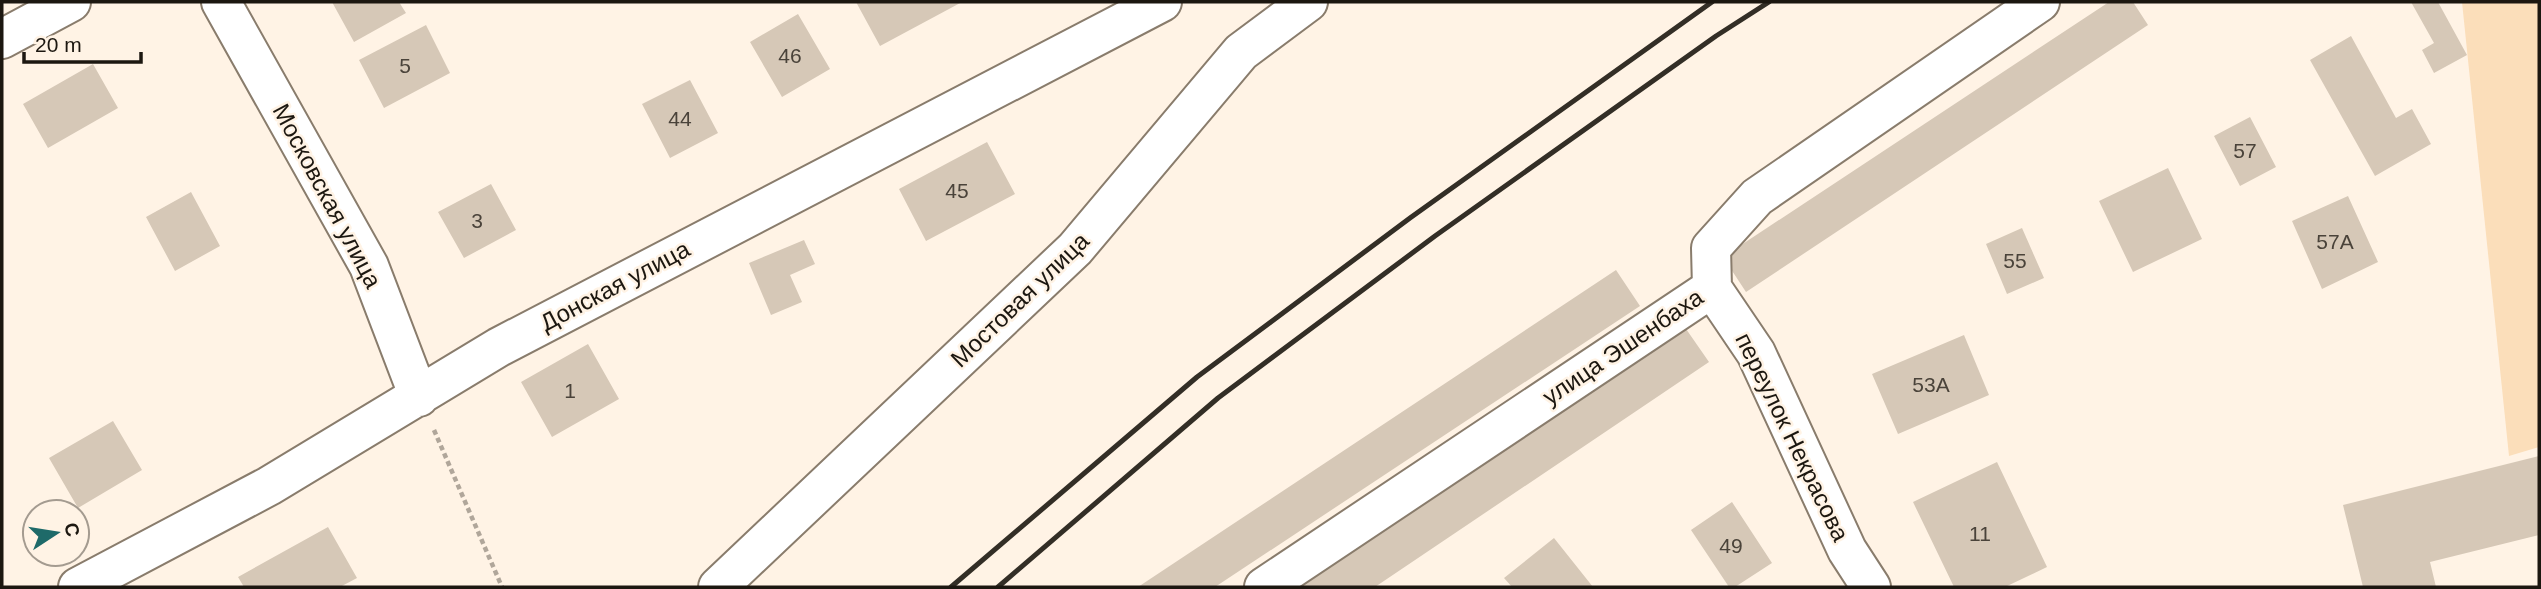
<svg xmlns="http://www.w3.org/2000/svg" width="2541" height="589" viewBox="0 0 2541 589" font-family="Helvetica,sans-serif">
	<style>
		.green { fill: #fbdeba }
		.building { fill: #d6c8b7 }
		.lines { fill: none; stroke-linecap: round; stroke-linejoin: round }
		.minor-casing { stroke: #897c6c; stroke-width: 42 }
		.path { stroke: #b0a69a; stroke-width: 4.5; stroke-dasharray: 5 3.5; stroke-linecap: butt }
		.minor { stroke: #fff; stroke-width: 38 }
		.rail { stroke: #332e26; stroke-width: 5 }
		.labels { text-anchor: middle; stroke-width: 5; stroke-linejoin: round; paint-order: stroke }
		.number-label { font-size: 21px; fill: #4a433a }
		.street-label { font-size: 24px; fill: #1c1710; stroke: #fff3e5 }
	</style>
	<rect width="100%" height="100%" fill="#fff3e5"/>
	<path class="green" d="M2462,2H2539V447L2509,456Z"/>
	<path class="building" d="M332,2H399L406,13L354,42Z
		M856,2H962L880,46Z
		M2109,2H2133L2148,25L1746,292L1723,257Z
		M2411,2H2438L2467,55L2434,73L2422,50L2434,43Z
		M798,14L830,69L782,97L750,42Z
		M426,25L450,73L384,108L359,60Z
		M2351,36L2396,118L2412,109L2431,144L2375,176L2310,60Z
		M93,64L118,108L48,148L23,104Z
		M690,80L718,133L670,158L642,104Z
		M2250,117L2276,167L2240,186L2214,136Z
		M987,142L1015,194L926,241L899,189Z
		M2168,168L2202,239L2133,272L2099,201Z
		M491,184L516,230L464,258L438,212Z
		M191,192L220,246L175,271L146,217Z
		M2348,196L2378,262L2322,289L2292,221Z
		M2022,228L2044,278L2007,294L1986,244Z
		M804,240L815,264L790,275L802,302L771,315L749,263Z
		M1616,270L1640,306L1215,587H1138Z
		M1684,326L1709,362L1375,587H1296Z
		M1964,335L1989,395L1898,434L1872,374Z
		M588,344L619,399L552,437L521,382Z
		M113,421L142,470L78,508L49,458Z
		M2539,456V535L2430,562L2436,587H2363L2343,505Z
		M1997,462L2047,567L2005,587H1954L1913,502Z
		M1732,502L1772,563L1735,587H1729L1691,530Z
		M328,527L357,578L340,587H244L238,577Z
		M1554,538L1593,587H1512L1504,578Z"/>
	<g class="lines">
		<defs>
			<path id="minor" d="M221,2L369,266L419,397
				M2,39L71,2
				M1712,288L1756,353L1847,550L1871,587
				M78,587L269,486L499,347L1162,2
				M718,587L1075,249L1241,52L1308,2
				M1264,587L1712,288L1711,248L1757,197L2040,2"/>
		</defs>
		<use href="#minor" class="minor-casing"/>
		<path class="path" d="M434,430L502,587"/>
		<use href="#minor" class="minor"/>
		<path class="rail" d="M951,587L1197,377L1410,218L1712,2
			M998,587L1218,398L1435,236L1716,36L1769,2"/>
	</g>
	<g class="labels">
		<g class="number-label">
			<text x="790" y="63">46</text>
			<text x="405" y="73">5</text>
			<text x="680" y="126">44</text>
			<text x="2245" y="158">57</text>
			<text x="957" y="198">45</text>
			<text x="477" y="228">3</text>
			<text x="2335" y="249">57А</text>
			<text x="2015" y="268">55</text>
			<text x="1931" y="392">53А</text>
			<text x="570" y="398">1</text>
			<text x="1980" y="541">11</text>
			<text x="1731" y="553">49</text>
		</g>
		<g class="street-label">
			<text transform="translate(327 196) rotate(62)" y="8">Московская улица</text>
			<text transform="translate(615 286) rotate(-28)" y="8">Донская улица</text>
			<text transform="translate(1020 300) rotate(-44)" y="8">Мостовая улица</text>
			<text transform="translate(1623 347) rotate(-34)" y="8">улица Эшенбаха</text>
			<text transform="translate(1792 437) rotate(64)" y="8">переулок Некрасова</text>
		</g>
	</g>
	<rect width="2541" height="589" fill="none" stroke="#1c1710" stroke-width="7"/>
	<g transform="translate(56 533) rotate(78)"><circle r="33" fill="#fff3e5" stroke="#a49b90" stroke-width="2"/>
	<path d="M0-5L12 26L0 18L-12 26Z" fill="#1e6a69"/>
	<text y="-10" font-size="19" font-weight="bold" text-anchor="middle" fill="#1c1710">С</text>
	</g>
	<path d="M24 52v10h117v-10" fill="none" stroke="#1c1710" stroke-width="3.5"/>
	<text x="35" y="52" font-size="21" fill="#1c1710" stroke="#fff3e5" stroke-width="5" paint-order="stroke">20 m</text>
</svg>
